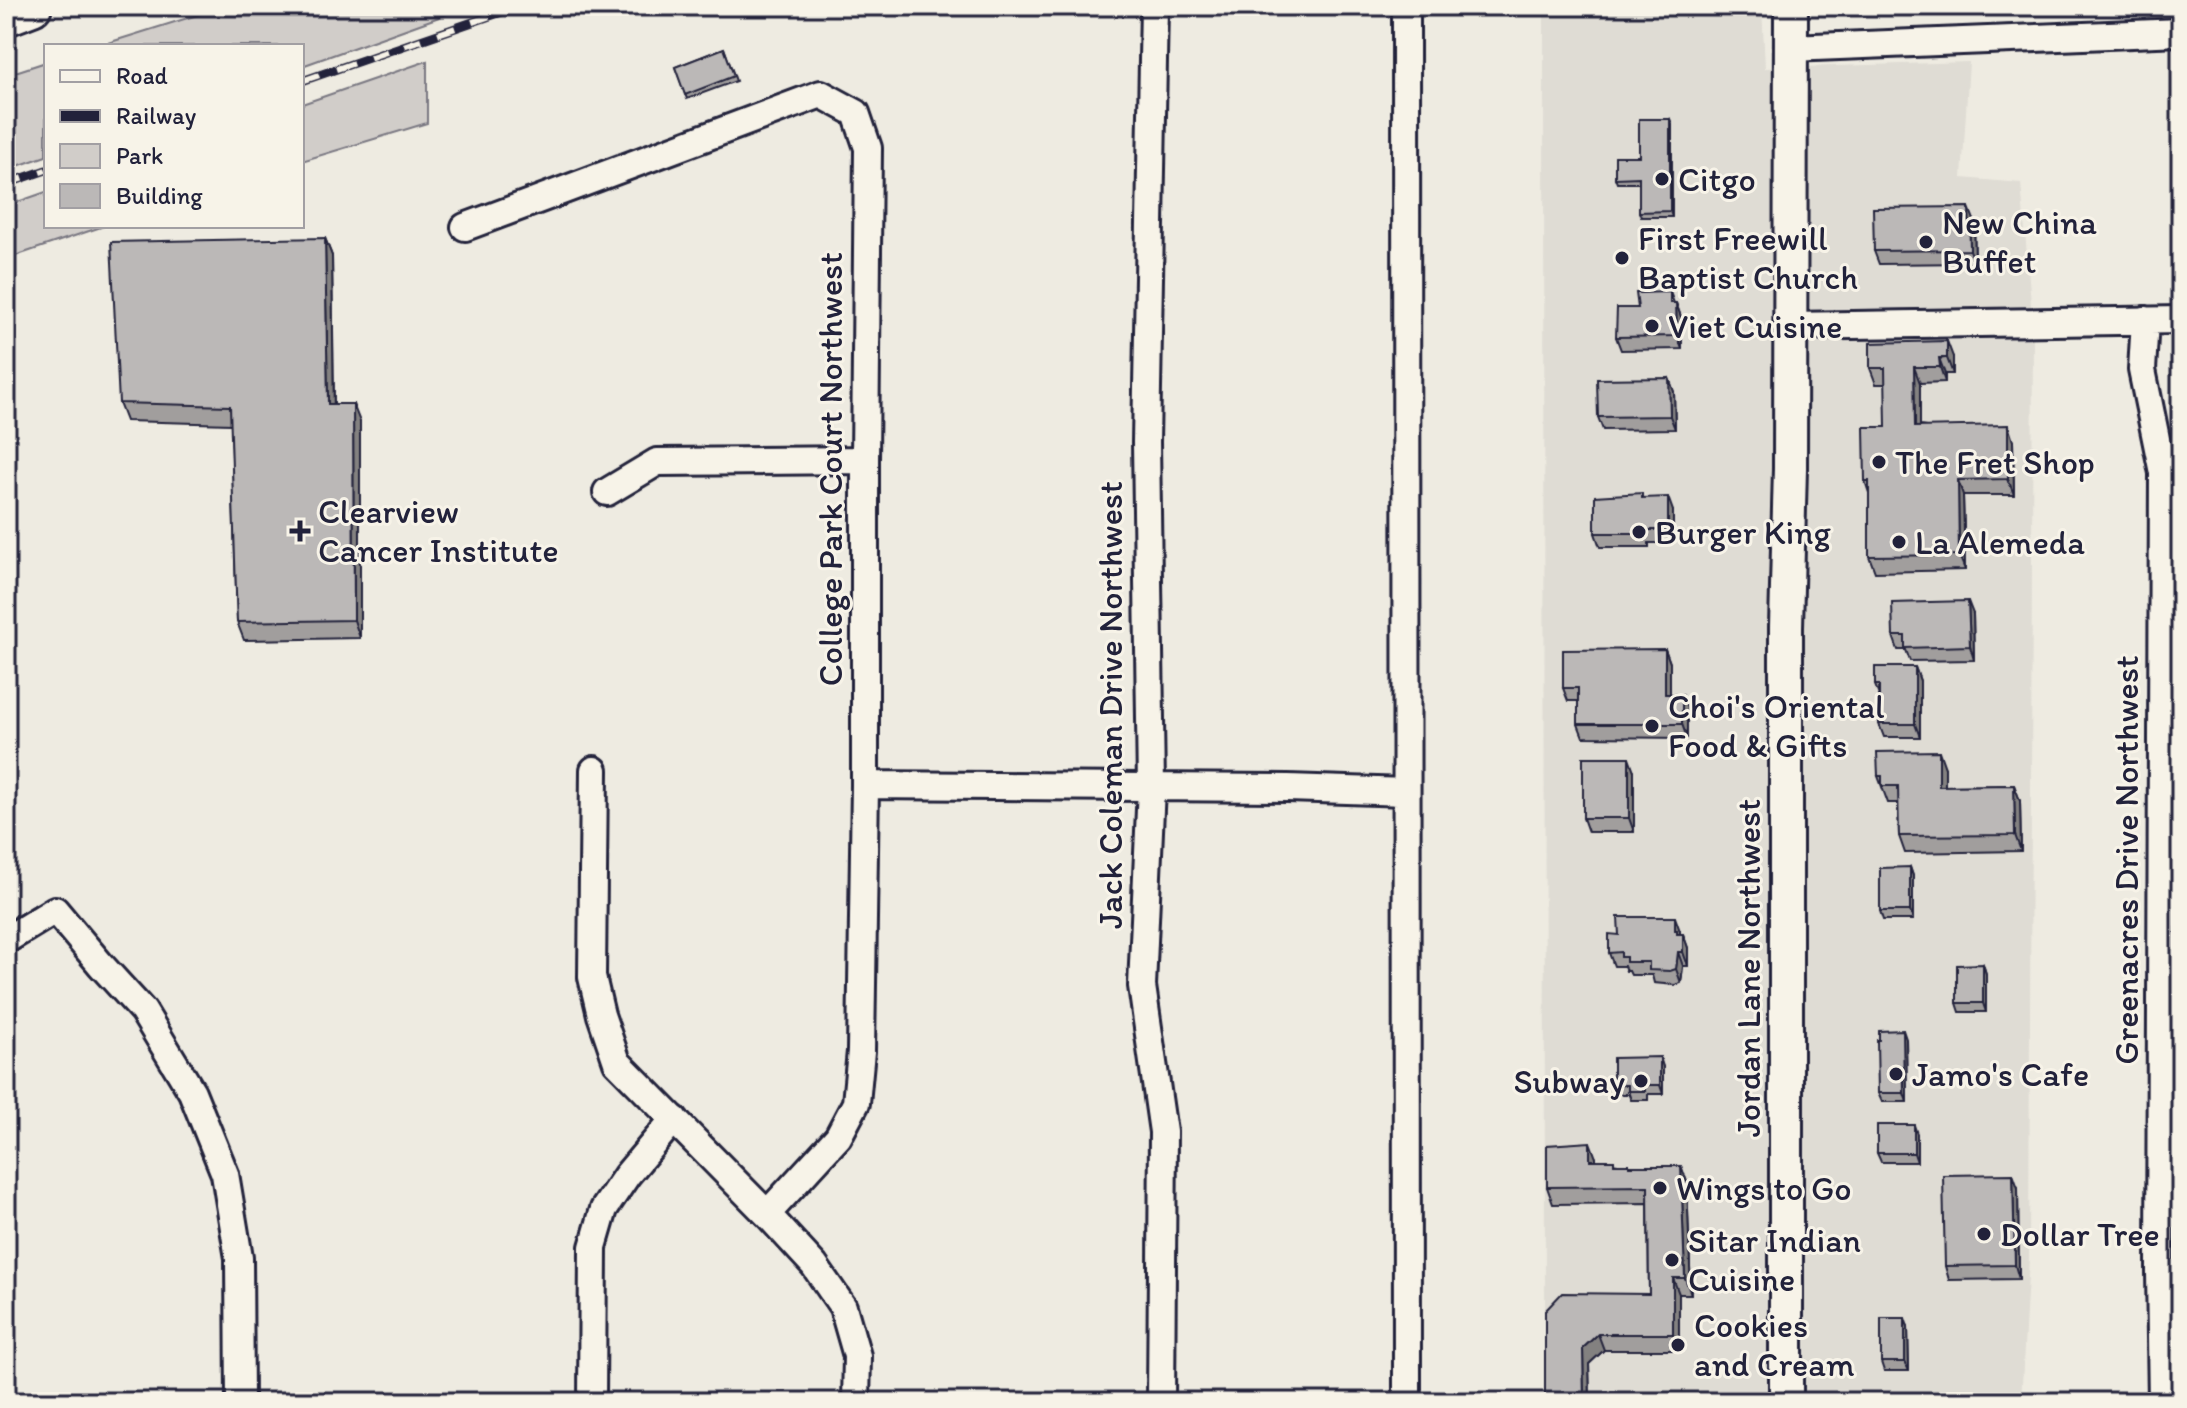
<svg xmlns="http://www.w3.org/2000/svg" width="2187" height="1408" viewBox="0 0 2187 1408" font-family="Itim,sans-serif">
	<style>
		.built { fill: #dfdcd4 }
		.green { fill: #d1cdc9; stroke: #7a7882; stroke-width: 2 }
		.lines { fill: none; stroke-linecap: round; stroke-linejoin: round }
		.minor-casing { stroke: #22223b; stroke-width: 32 }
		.major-casing { stroke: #22223b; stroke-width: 38 }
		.highway-casing { stroke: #22223b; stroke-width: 44 }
		.minor { stroke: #f7f3e8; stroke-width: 26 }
		.major { stroke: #f7f3e8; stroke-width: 32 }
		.highway { stroke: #f7f3e8; stroke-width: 38 }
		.rail-casing { stroke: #22223b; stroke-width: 9 }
		.rail { stroke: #f7f3e8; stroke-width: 6; stroke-dasharray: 18; stroke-linecap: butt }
		.wall { fill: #a19e9d; stroke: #22223b; stroke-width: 2 }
		.shaded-wall { fill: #838180; stroke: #22223b; stroke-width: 2 }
		.building { fill: #bbb8b7; stroke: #22223b; stroke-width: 2 }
		.poi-dot { fill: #22223b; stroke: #f7f3e8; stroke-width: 3 }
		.labels { text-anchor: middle; stroke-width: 6; stroke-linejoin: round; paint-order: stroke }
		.poi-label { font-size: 34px; fill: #22223b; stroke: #f7f3e8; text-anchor: start }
		.street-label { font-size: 34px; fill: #22223b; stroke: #f7f3e8 }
	</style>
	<rect width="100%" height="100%" fill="#eeebe1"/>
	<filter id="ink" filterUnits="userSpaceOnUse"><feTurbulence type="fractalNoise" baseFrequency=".0125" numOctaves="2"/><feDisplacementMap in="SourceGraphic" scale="16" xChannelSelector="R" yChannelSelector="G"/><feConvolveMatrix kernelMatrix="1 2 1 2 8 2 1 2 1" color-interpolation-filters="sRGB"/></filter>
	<g filter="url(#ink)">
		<path class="built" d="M1544,6H1762L1765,68L1969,62L1962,178L2021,183L2033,328L2029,1257L2021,1402H1545Z"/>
		<path class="green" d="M226,6H470L302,66V46H98Z
			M427,61V123L302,161V104Z
			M46,62V156L6,170V75Z
			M46,192V226H104L6,259V206Z"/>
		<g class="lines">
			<defs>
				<path id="minor" d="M1154,6L1146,442L1151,787L1142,986L1163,1132L1161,1402
					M1406,6L1407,1402
					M1790,48L2181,32
					M465,227L821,94L856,113L868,148L865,460V785L861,1051L856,1103L838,1137L767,1214
					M2145,320L2142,370L2163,473L2160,1272L2162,1402
					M1789,326L2181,320
					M607,492L657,462L865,460
					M594,770L592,977L601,1015L617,1062L767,1214L814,1265L843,1307L857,1356L856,1402
					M865,785L1288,788L1406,792
					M6,940L55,910L101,965L143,1011L192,1092L225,1174L239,1258L240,1402
					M592,1402L593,1247L604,1209L627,1175L674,1119"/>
				<path id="major" d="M1786,1402V627L1790,468L1791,6"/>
				<path id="highway" d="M6,16L32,6"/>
			</defs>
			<use href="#minor" class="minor-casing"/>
			<use href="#major" class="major-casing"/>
			<use href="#highway" class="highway-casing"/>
			<use href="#minor" class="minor"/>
			<use href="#major" class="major"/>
			<use href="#highway" class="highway"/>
			<defs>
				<path id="rail" d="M302,81L519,6
					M6,184L46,170"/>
			</defs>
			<use href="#rail" class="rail-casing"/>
			<use href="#rail" class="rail"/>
		</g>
		<path class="wall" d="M724,48L736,81L687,99L675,67Z
			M1670,119L1672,125V217H1641L1639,212V183H1617L1615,178L1639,156Z
			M1974,220L1975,263L1879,264L1874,251Z
			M325,238L332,256L334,404L360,422V638L244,640L237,622L231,424L126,421L119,403Z
			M1670,292L1674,303H1676L1681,317L1682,349L1621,350L1616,337L1638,308Z
			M1953,357V374H1945V382L1920,383V426L2013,441L2014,495H1963L1965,570L1875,572L1869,556V493L1865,481L1886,427V384H1876L1870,368Z
			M1669,378L1674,392L1675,429L1603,430L1598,417Z
			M1644,498L1673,511V543H1649V547H1600L1595,533Z
			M1973,614L1974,660L1910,661L1906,650H1898L1893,636Z
			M1665,649L1670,663V694H1682L1687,708V738L1583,737L1578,724V701H1568L1563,688Z
			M1915,667L1920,681V737H1884L1879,724V696L1875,685Z
			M1945,768V786L2014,785L2020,801L2021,851L1905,853L1899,836L1898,803H1888L1878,776Z
			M1634,771V832H1588L1583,818Z
			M1910,867L1913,876V920H1883L1880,911Z
			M1680,931V934H1683L1688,948V966H1683L1681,983L1675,985L1654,983L1652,975H1631L1629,971H1626L1624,966H1614L1609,953Z
			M1983,964L1986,974V1012H1960L1957,1003Z
			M1906,1039L1907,1102H1882L1878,1093Z
			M1663,1067V1094H1648V1100H1631L1629,1094H1616L1613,1085Z
			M1917,1134V1162H1881L1877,1153Z
			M1596,1158V1160L1629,1166H1681L1687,1182L1691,1294H1679V1350H1604L1589,1364L1590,1402H1545V1311L1649,1294L1648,1203L1553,1204L1547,1187Z
			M2018,1188L2019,1279L1949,1280L1945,1266Z
			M1908,1327L1909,1371H1884L1881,1362Z"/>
		<path class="shaded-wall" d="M1670,119L1672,125V217L1670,211Z
			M1969,207L1974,220L1975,263L1970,250Z
			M325,238L332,256L334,422L328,404Z
			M1676,303L1681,317L1682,349L1677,336Z
			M1947,341L1953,357V374L1947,358Z
			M1939,358L1945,374V382L1940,367Z
			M1914,367L1920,383V442L1915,427Z
			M1669,378L1674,392L1675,429L1670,416Z
			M353,404L360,422V638L354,620Z
			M2008,425L2013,441L2014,495L2008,479Z
			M1958,480L1963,495L1965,570L1959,555Z
			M1668,497L1673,511V543L1668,530Z
			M1968,601L1973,614L1974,660L1970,646Z
			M1665,649L1670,663V708L1665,694Z
			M1915,667L1920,681V737L1915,724Z
			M1682,694L1687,708V738L1682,724Z
			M1939,751L1945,768V803L1939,786Z
			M1629,757L1634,771V832L1629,818Z
			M2014,785L2020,801L2021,851L2015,835Z
			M1910,867L1913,876V920L1910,911Z
			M1675,917L1680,931V939L1675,930Z
			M1683,934L1688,948V966L1683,952Z
			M1678,952L1683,966L1681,983L1676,969Z
			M1983,964L1986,974V1012L1983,1003Z
			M1903,1030L1906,1039L1907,1102L1904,1093Z
			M1660,1057L1663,1067V1094L1660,1085Z
			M1914,1125L1917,1134V1162L1914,1153Z
			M1590,1142L1596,1158V1177L1590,1160Z
			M1681,1166L1687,1182L1691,1294L1685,1278Z
			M2013,1174L2018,1188L2019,1279L2015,1265Z
			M1673,1278L1679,1294V1350L1673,1334Z
			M1905,1318L1908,1327L1909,1371L1905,1362Z
			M1598,1334L1604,1350L1589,1364L1590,1402H1584L1583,1348Z"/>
		<path class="building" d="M724,48L734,76L685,95L675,67Z
			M1639,119H1670V211L1639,212V177L1615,178V156H1639Z
			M1969,207L1970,250L1874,251L1873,208Z
			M325,238L328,404H353L354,620L237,622L230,406L119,403L111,242Z
			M1670,292V303H1676L1677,336L1616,337L1617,308H1638L1636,293Z
			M1947,341V358H1939L1940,367H1914L1915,427L2008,425V479L1958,480L1959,555L1869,556V481H1865L1864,427H1886L1885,368H1870V343Z
			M1669,378L1670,416L1598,417L1597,379Z
			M1642,493V498L1668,497V530H1644V533H1595V496Z
			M1968,601L1970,646L1905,648V636H1893L1892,603Z
			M1665,649V694H1682V724H1578V688H1563V650Z
			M1875,667H1915V724H1879V685H1875Z
			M1939,751V786L2014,785L2015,835L1899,836L1898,786H1882V776H1878L1877,752Z
			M1583,757H1629V818H1583Z
			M1910,867V911H1880V868Z
			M1618,917H1675V930H1677V934H1683V952H1678L1676,969L1670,971L1649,970V962H1626V957H1621V952L1609,953V934L1619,935Z
			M1983,964V1003H1957V965Z
			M1903,1030L1904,1093H1878L1877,1040H1879V1031Z
			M1660,1057V1085H1644L1645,1091H1628V1085H1613V1058Z
			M1877,1125H1914V1153H1877Z
			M1590,1142V1160H1614V1164H1629V1166H1681L1685,1278H1673V1334H1598L1583,1348L1584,1402H1545V1311L1562,1293L1649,1294L1648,1186L1547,1187V1145Z
			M2013,1174L2015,1265L1945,1266L1943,1175Z
			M1881,1318H1905V1362H1881Z"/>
	</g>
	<g class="poi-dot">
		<circle cx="1662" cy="179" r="8"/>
		<circle cx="1926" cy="242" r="8"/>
		<circle cx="1622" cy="258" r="8"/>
		<circle cx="1652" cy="326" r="8"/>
		<circle cx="1879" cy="462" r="8"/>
		<path d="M296 519h8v8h8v8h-8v8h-8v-8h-8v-8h8z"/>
		<circle cx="1639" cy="532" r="8"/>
		<circle cx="1899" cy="542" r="8"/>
		<circle cx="1652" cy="726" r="8"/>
		<circle cx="1896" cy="1074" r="8"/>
		<circle cx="1641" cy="1081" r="8"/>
		<circle cx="1660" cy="1188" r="8"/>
		<circle cx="1984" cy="1234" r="8"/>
		<circle cx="1672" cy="1260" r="8"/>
		<circle cx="1678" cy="1345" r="8"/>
	</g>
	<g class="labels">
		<g class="poi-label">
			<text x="1678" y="191">Citgo</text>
			<text x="1942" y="234">New China<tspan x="1942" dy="39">Buffet</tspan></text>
			<text x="1638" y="250">First Freewill<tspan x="1638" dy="39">Baptist Church</tspan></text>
			<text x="1668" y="338">Viet Cuisine</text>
			<text x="1895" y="474">The Fret Shop</text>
			<text x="318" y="523">Clearview<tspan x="318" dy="39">Cancer Institute</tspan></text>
			<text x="1655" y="544">Burger King</text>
			<text x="1915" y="554">La Alemeda</text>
			<text x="1668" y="718">Choi's Oriental<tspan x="1668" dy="39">Food &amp; Gifts</tspan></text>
			<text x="1912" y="1086">Jamo's Cafe</text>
			<text x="1625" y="1093" text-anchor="end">Subway</text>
			<text x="1676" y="1200">Wings to Go</text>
			<text x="2000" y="1246">Dollar Tree</text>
			<text x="1688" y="1252">Sitar Indian<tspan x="1688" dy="39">Cuisine</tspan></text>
			<text x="1694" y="1337">Cookies<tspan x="1694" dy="39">and Cream</tspan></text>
		</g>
		<g class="street-label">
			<text transform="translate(830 469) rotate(-90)" y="12">College Park Court Northwest</text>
			<text transform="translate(1110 705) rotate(-90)" y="12">Jack Coleman Drive Northwest</text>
			<text transform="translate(2126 860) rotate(-90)" y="12">Greenacres Drive Northwest</text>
			<text transform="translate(1748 968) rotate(-90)" y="12">Jordan Lane Northwest</text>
		</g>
	</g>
	<rect width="2187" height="1408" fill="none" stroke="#f7f3e8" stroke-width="32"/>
	<rect x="16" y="16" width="2155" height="1376" fill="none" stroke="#22223b" stroke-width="3" filter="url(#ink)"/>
	<rect x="44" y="44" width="260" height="184" fill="#f7f3e8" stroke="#a29fa3" stroke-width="2"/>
	<rect x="60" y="70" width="40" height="12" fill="#f7f3e8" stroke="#a29fa3" stroke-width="2"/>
	<text x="116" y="84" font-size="24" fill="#22223b">Road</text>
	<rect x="60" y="110" width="40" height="12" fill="#22223b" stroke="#a29fa3" stroke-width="2"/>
	<text x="116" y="124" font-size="24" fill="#22223b">Railway</text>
	<rect x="60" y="144" width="40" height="24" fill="#d1cdc9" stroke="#a29fa3" stroke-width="2"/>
	<text x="116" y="164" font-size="24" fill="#22223b">Park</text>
	<rect x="60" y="184" width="40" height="24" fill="#bbb8b7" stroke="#a29fa3" stroke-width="2"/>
	<text x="116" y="204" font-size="24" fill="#22223b">Building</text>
</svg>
